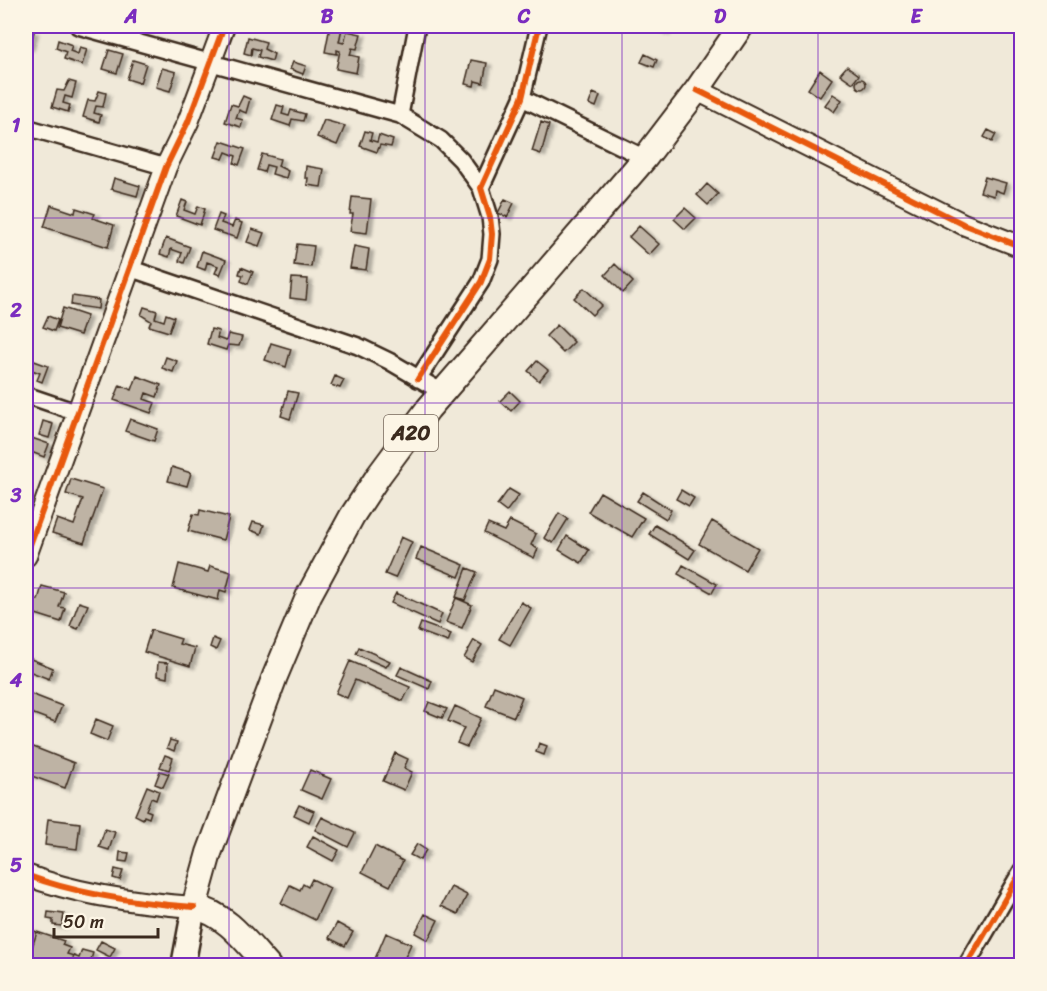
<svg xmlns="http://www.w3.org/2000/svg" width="1047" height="991" viewBox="0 0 1047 991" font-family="Sriracha,sans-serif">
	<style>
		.building { fill: #beb3a4; stroke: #3b2a1e; stroke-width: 1.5; filter: url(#shadow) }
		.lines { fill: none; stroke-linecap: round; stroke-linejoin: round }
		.minor-casing { stroke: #3b2a1e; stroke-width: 20 }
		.tertiary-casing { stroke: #3b2a1e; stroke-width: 24 }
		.secondary-casing { stroke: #3b2a1e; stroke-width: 27 }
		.primary-casing { stroke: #3b2a1e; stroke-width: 28 }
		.minor { stroke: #fcf5e5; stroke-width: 15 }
		.tertiary { stroke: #fcf5e5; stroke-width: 20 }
		.secondary { stroke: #fcf5e5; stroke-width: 22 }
		.primary { stroke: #fcf5e5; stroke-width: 24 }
		.cycleway-casing { stroke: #fcf5e5; stroke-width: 10 }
		.cycleway { stroke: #e8590c; stroke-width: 6 }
		.grid { fill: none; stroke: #7b2cbf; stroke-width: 1.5; stroke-opacity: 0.55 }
		.labels { text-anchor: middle; stroke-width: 5; stroke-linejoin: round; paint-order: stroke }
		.shield { fill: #fcf5e5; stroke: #75675a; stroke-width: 1.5 }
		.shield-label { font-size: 21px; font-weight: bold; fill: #3b2a1e }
		.neatline { fill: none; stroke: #7b2cbf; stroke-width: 2 }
		.grid-label { font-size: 20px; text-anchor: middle; font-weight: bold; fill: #7b2cbf }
	</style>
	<defs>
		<filter id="shadow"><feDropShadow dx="4.5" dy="2.5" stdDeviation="1.5" flood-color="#0004"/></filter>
	</defs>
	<rect width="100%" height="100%" fill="#f0e9d9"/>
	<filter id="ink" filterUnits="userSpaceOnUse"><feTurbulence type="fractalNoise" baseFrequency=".0167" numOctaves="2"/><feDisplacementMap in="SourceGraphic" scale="12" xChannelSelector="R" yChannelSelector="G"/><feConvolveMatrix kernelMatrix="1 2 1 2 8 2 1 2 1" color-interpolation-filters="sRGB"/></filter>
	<g filter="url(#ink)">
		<path class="building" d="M330,26L342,28L339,42L344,43L347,31L361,34L357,49L352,48L350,55L359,57L356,73L336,69L340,51L337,50V54L325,52Z
			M650,26H668L665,33Z
			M26,30L34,32L29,48L26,47Z
			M248,37L266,42L264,49L274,54L272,61L258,57L260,50L252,48L251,55L244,53Z
			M58,40L72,45L70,51L78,54L80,47L87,49L82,65L64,59L66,52L56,48Z
			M109,50L123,54L117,73L103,69Z
			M645,54L657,60L654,67L641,62Z
			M133,60L146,64L140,83L127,79Z
			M471,60L487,63L483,83L475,81L474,86L465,84Z
			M293,62L306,66L303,74L290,69Z
			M847,66L859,75L853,83L840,74Z
			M162,68L176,72L170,91L156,87Z
			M820,70L832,79L820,97L808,89Z
			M856 84a5 5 0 1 1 10 0a5 5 0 1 1-10 0Z
			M69,81L76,83L72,98L65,96L63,103L70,105L68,112L52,107L57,90L64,91Z
			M99,91L106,93L103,107L96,106L94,113L101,115L99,122L83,117L88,100L95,101Z
			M593,93L600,96L596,107L589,104Z
			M833,94L842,100L834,112L825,105Z
			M243,96L250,99L246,113L239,110L236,118L243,120L241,127L225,122L231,104L238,106Z
			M277,105L284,107L282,114L289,116L291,110L305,114L303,121L292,119L290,126L272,120Z
			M324,120L345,126L337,145L317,137Z
			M541,122L549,125L541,154L532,151Z
			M1017,126L1022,127V153L1013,152Z
			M988,130L996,134L992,142L984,137Z
			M365,131L372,133L370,140L377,142L379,135L393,140L391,147L380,145L377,152L360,146Z
			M221,141L245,149L239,165L234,163L236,156L226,152L223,159L215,157Z
			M262,154L280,159L278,166L288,171L286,178L272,174L274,167L266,165L264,172L257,170Z
			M306,166L324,169L321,187L307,185L308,178H305Z
			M985,177L1006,183L1003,193L995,190L994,196L980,192Z
			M114,178L140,186L137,196L111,189Z
			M707,184L718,194L708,205L697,195Z
			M352,197L371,199L367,233L350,231L353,214H350Z
			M505,199L514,203L507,217L498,213Z
			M182,200L187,202L184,210L195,214L198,206L205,209L200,225L176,216Z
			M51,205L75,213L76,208L95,214L93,218L114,225L108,247L44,227Z
			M685,208L696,218L685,229L674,219Z
			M219,214L224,216L221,223L232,227L235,220L242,223L237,238L213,230Z
			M639,226L659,244L649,255L629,237Z
			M252,229L264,233L259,246L247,242Z
			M166,238L190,247L184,263L179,261L182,253L171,249L169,257L160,254Z
			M297,244L314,246L311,267L294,265Z
			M354,246L369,249L366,270L350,268Z
			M202,251L226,260L220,275L215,273L218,266L207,262L205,270L197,267Z
			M615,264L633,282L623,293L605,275Z
			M241,267L253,272L248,284L241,281L243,275L239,274Z
			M292,278L308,279L306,300L290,298Z
			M584,288L602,305L592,315L574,298Z
			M72,296L99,300L98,309L71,305Z
			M144,307L157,311L155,318L164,321L166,314L174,317L169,332L149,326L151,321L141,315Z
			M63,308L87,316L80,335L57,328Z
			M48,316L58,320L54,331L43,327Z
			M557,325L574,342L563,353L546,336Z
			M211,329L219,331L217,338L226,341L228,334L242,337L239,346L228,345L226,350L207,344Z
			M271,343L291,349L286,367L265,360Z
			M166,357L177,361L173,372L162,368Z
			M26,358L48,366L42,382L37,380L40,373L29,369L26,376Z
			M537,361L548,370L539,381L528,371Z
			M137,376L161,385L157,397L146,393L144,399L155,403L151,413L114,400L120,385L132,390Z
			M335,376L344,380L340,388L331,385Z
			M288,391L298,393L290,419L281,416Z
			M510,391L520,401L511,411L500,401Z
			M130,419L158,429L154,441L125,431Z
			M43,421L53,424L49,438L39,435Z
			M26,436L49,444L44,457L26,450Z
			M172,467L191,473L187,486L168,481Z
			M71,479L103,489L84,543L52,533L57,519L74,525L83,499L66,494Z
			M509,489L519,495L506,512L497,505Z
			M681,490L694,498L689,506L676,499Z
			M600,492L644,518L632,537L588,512Z
			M643,492L671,510L666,519L637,501Z
			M200,510L229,517L223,540L188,531L193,514L199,515Z
			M559,513L568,519L553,543L544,538Z
			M510,521L536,534L531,545L538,549L534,558L484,533L488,524L504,531Z
			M712,521L758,548L745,570L699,544Z
			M253,522L264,525L261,534L250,530Z
			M655,525L695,550L689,559L649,534Z
			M567,536L589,550L581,563L559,550Z
			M401,537L412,542L395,578L385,574Z
			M421,547L464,565L459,577L416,559Z
			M179,564L208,572L210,566L231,572L226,592L220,590L218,600L173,588Z
			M683,565L717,584L712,593L678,574Z
			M467,568L477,572L465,600L456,597Z
			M42,586L64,592L59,607L65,608L61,622L26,611L29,597L38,600Z
			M396,593L442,614L438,624L391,603Z
			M456,598L472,605L462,628L446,622Z
			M79,602L88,605L78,629L70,626Z
			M521,602L531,608L510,645L499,639Z
			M421,623L451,634L448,642L418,631Z
			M151,630L181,639L179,644L195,648L190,666L144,652Z
			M213,638L220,641L216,650L210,647Z
			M474,640L482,645L472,662L464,658Z
			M359,647L390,661L386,667L356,654Z
			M26,657L53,668L49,679L26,670Z
			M350,661L410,687L403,701L355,680L347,698L336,693Z
			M158,662L168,663L167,678L157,676Z
			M401,667L432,681L429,689L397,675Z
			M494,686L522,697L514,717L486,706Z
			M26,692L62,706L55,722L26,711Z
			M429,702L447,709L442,718L425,711Z
			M455,706L481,718L467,747L457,743L464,728L448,721Z
			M96,719L113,726L107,741L90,734Z
			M170,740L177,742L174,751L167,748Z
			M539,743L547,746L544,755L536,752Z
			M31,746L74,763L65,788L26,774V760Z
			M395,753L408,759L404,768L412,772L404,790L383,781Z
			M165,755L173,758L169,770L160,767Z
			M310,770L331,779L322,799L301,790Z
			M160,771L169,774L163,787L155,784Z
			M147,786L159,791L156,800L151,798L146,810L151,812L149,818L144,816L143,819L135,815Z
			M299,805L314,811L309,822L294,815Z
			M322,817L355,833L348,847L315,830Z
			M48,819L80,823L77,849L45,845Z
			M105,829L115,832L109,850L99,847Z
			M313,836L339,850L333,861L307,847Z
			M417,844L426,850L420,860L410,855Z
			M375,846L403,861L390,886L362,872Z
			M120,852L129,853L127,862L119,861Z
			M115,869L123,871L120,880L113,878Z
			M312,879L330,888L315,920L281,903L290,885L300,890L303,884L308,887Z
			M451,887L467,895L458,914L441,906Z
			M48,912L64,914L62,926L53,925V920L47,919Z
			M425,914L438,920L428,940L415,933Z
			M337,923L353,932L345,946L329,938Z
			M26,928L37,932L26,966Z
			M37,932L64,941L62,945L70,948L67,954L74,956L70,966H26Z
			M386,933L411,944L401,966H385L374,961Z
			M101,941L115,948L110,957L96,950Z
			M82,950L93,953L89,966H70L74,956L79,958Z"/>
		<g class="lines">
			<defs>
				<path id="minor" d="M78,26L400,115L441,140L461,160L481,188
					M522,98L645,158
					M400,115L417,26
					M26,127L166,167
					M129,268L358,346L389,361L442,392
					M418,379L481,282L490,259L492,234L490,217L481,188L522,98L539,26
					M26,395L76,412
					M966,966L1022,870"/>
				<path id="tertiary" d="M697,90L963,224L1022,247
					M26,556L166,167L188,122L224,26
					M26,875C79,895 138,903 194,907"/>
				<path id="secondary" d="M183,966L194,907"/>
				<path id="primary" d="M268,966C247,943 226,913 194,907L209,853L275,676L309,595L352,516L379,475L428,409L645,158L697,90L741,26"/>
			</defs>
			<use href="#minor" class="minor-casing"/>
			<use href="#tertiary" class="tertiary-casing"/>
			<use href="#secondary" class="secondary-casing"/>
			<use href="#primary" class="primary-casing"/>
			<use href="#minor" class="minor"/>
			<use href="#tertiary" class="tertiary"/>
			<use href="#secondary" class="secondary"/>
			<use href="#primary" class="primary"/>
			<defs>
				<path id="cycleway" d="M697,90L963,224L1022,247
					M418,379L481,282L490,259L492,234L490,217L481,188L522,98L539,26
					M26,556L166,167L188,122L224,26
					M26,875C79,895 138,903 194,907
					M966,966L1022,870"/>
			</defs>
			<use href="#cycleway" class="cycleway-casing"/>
			<use href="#cycleway" class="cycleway"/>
		</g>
	</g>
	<path class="grid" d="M229,26V966M425,26V966M622,26V966M818,26V966M26,218H1022M26,403H1022M26,588H1022M26,773H1022"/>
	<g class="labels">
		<rect class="shield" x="384" y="415" width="54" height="36" rx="4.5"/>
		<g class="shield-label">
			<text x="411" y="440">A20</text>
		</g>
	</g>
	<rect width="1047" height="991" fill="none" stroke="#fcf5e5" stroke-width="66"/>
	<path d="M54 928v9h104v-9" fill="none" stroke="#3b2a1e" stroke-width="3"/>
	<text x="63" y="928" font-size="18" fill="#3b2a1e" stroke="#fcf5e5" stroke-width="4.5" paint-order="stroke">50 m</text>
	<rect x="33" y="33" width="981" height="925" class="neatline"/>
	<g class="grid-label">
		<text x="131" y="23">A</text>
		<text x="327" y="23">B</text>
		<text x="524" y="23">C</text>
		<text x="720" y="23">D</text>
		<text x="916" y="23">E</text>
		<text x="16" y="132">1</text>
		<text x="16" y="317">2</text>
		<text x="16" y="502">3</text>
		<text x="16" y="687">4</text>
		<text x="16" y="872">5</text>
	</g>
</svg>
